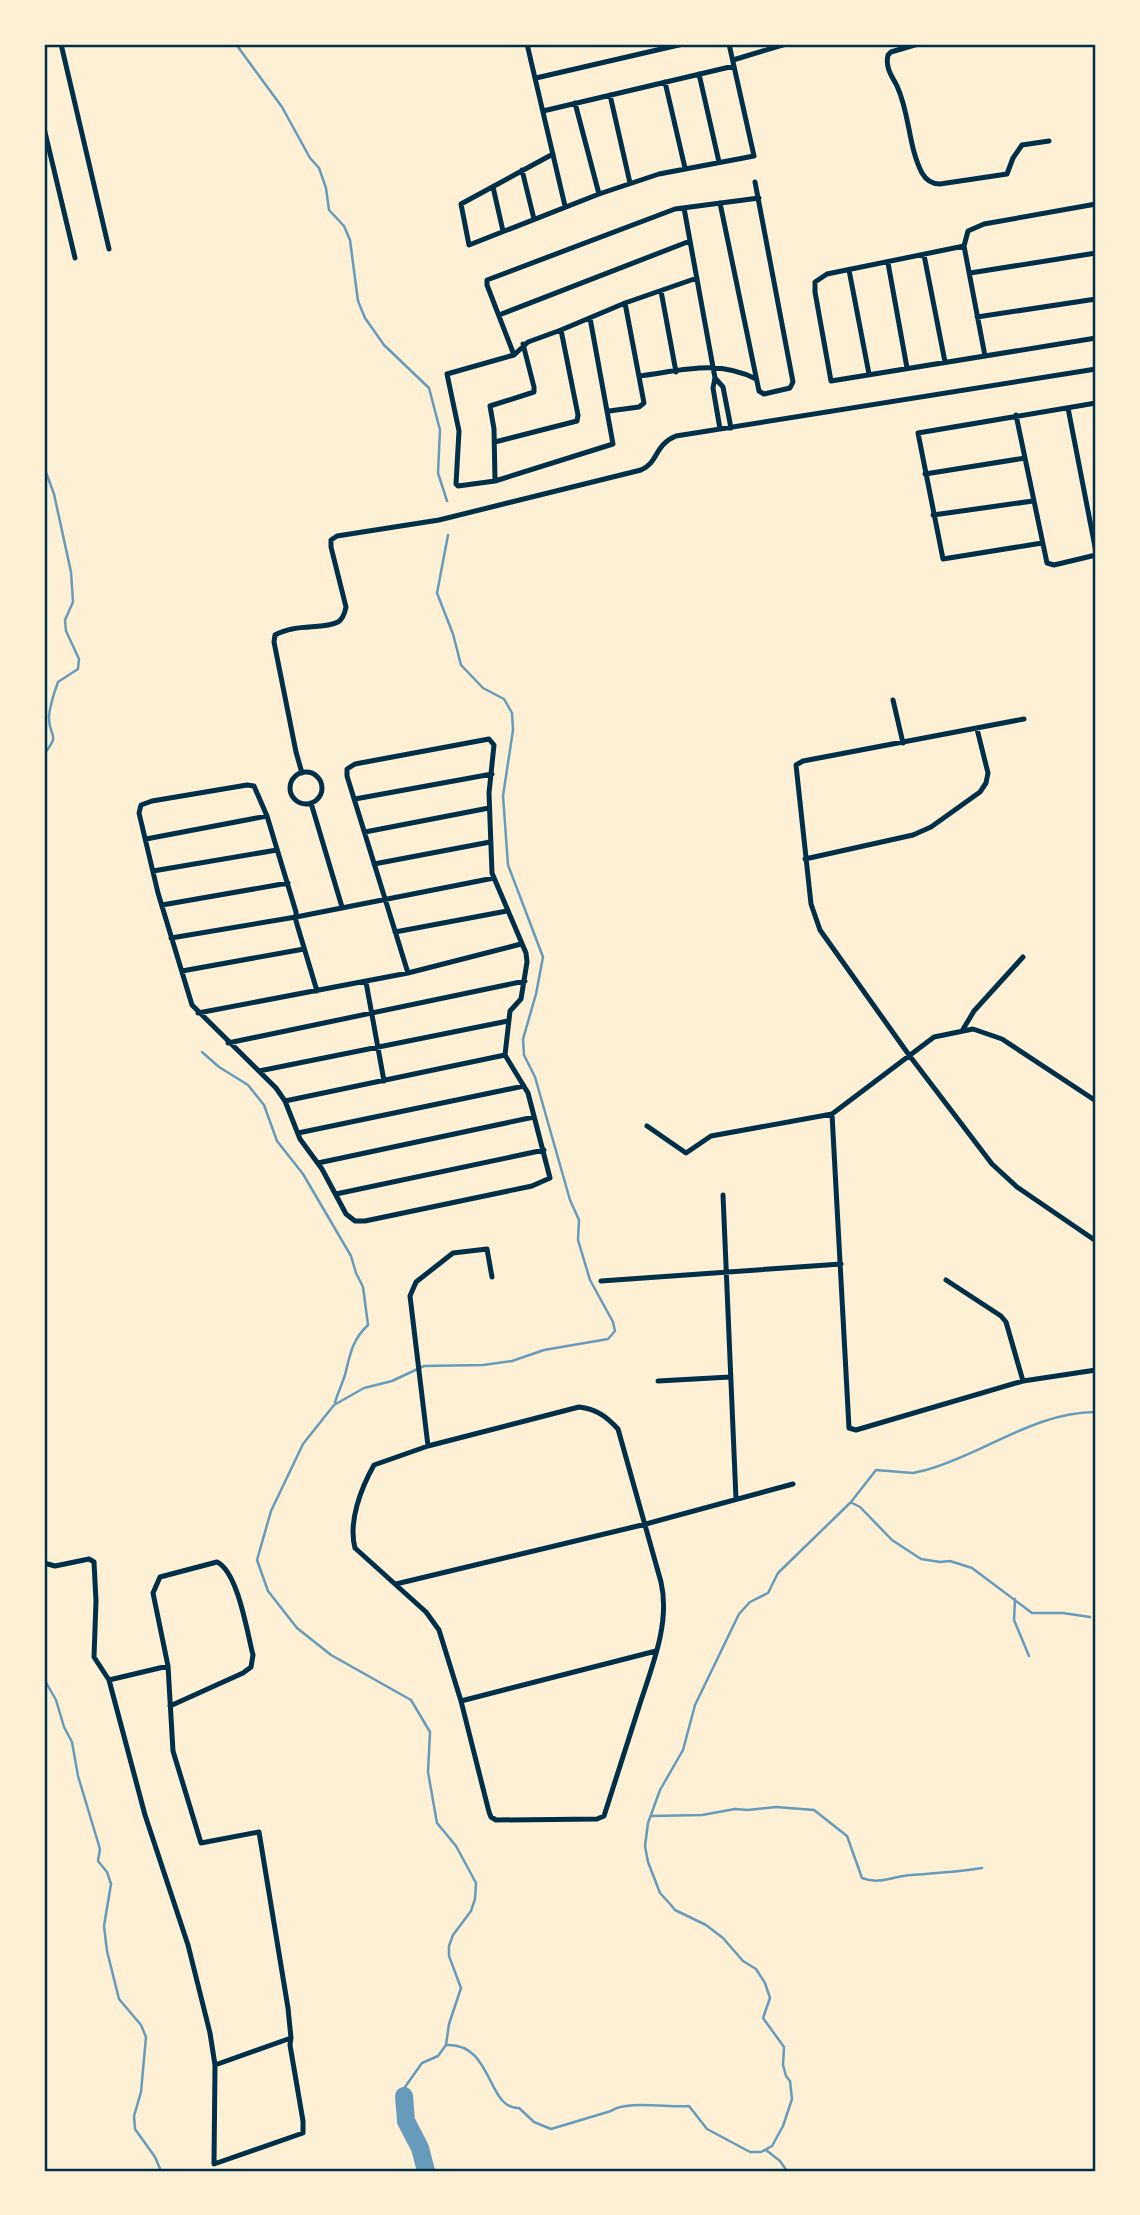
<svg xmlns="http://www.w3.org/2000/svg" width="1140" height="2215" viewBox="0 0 1140 2215" font-family="Merriweather,serif">
	<style>
		.lines { fill: none; stroke-linecap: round; stroke-linejoin: round }
		.stream { stroke: #669bbc; stroke-width: 2.5 }
		.river { stroke: #669bbc; stroke-width: 18 }
		.minor { stroke: #003049; stroke-width: 5 }
		.neatline { fill: none; stroke: #003049; stroke-width: 2.5 }
	</style>
	<rect width="100%" height="100%" fill="#fdf0d5"/>
	<g class="lines">
		<path class="stream" d="M238,47L282,107L310,158L319,168L326,188L329,210L344,226L350,240L358,301L365,318L384,345L429,388L440,430L438,473L447,501
			M44,467L54,494L71,572L73,602L65,620L66,631L79,659L78,669L58,682C54,693 50,705 49,716C48,738 62,732 44,754
			M202,1052L219,1067L248,1085L264,1105L277,1141L303,1174L351,1256L356,1273L363,1287L368,1325C352,1340 350,1355 345,1375C342,1384 338,1393 335,1402
			M852,1503L860,1507L892,1540L921,1559L940,1562L950,1561L972,1568L1032,1613H1063L1090,1617
			M1015,1599L1014,1620L1029,1656
			M44,1679L56,1700L64,1727L72,1742L78,1776L100,1849L98,1861L107,1872L111,1884L104,1926L107,1951L119,1999L141,2025L146,2037L141,2092L134,2116L135,2129L155,2157L161,2171
			M651,1816L702,1815L735,1809L748,1810L776,1807L814,1810L847,1836L862,1878C880,1885 893,1876 911,1875C935,1873 958,1872 982,1868
			M446,2045C493,2042 487,2110 519,2108L534,2122L551,2129L611,2111C625,2100 671,2108 689,2106L707,2129L750,2152H761L772,2146L783,2126L792,2099L790,2081L786,2076L783,2065L784,2047L763,2018L770,1998L765,1983L756,1969L743,1961L723,1938L706,1925L675,1910L671,1905L660,1893L648,1862L645,1846L648,1823L660,1790L683,1750L695,1705L739,1614L750,1602L768,1593L778,1573L851,1502L876,1470L913,1473L926,1470C984,1454 1034,1412 1096,1412
			M404,2096L405,2087L422,2063L438,2056L446,2045L449,2024L461,1988L449,1956V1946L453,1935L471,1911L475,1899L476,1883L456,1846L437,1823L428,1772L430,1732L411,1700L331,1655L297,1628L268,1591L257,1560L271,1511L303,1444L334,1405L364,1388L392,1381L424,1366L483,1365L512,1361L544,1350L608,1339L615,1331L613,1322L590,1280L578,1240L579,1220L570,1200L535,1077L524,1055L523,1039L536,994L543,957L508,865L503,796L513,730L512,713L504,699L483,688L461,665L453,634L437,593L448,535
			M766,2150L780,2161L787,2171"/>
		<path class="river" d="M404,2096L406,2121L420,2148L426,2171"/>
		<path class="minor" d="M61,44L109,249
			M527,44L565,206
			M918,44L891,52L888,55C885,68 892,76 897,86C910,114 908,146 922,173C926,180 931,184 940,184L1007,174L1013,158L1022,145L1049,141
			M733,60L786,44
			M699,74L719,162
			M536,78L683,44
			M665,82L685,168
			M610,95L630,183
			M575,103L599,194
			M543,111L734,66
			M44,128L75,258
			M553,154L461,204L469,245L599,194L659,174L754,156L729,44
			M522,170L534,219
			M493,187L503,231
			M720,203L759,391L764,394L790,388L793,382L755,182
			M684,208L715,378L713,388L720,429
			M964,246L827,274L815,282V292L831,381L1096,338
			M924,255L945,362
			M888,263L907,368
			M849,270L869,374
			M970,273L1096,253
			M661,291L676,372
			M499,315L690,241
			M977,317L1096,299
			M590,318L613,444L495,481L458,486L456,484L459,431L447,374L514,355L528,342L561,330L625,303L697,278
			M514,355L487,285V280L675,209L759,198
			M985,356L964,246L968,231L984,224L1096,204
			M639,376C681,371 716,359 756,379
			M715,378L723,387L731,428
			M1068,408L1096,552
			M609,411L639,407L644,403L625,303
			M1016,415L1047,563L1054,565L1096,555
			M495,442L577,421L578,415L561,330
			M925,474L1025,458
			M495,481L494,429L490,406L534,392V387L523,344
			M933,515L1033,501
			M1042,543L943,559L918,433L1096,403
			M893,700L903,743
			M1024,719L803,761L796,765L811,904L820,930L909,1055L992,1164L1017,1187L1096,1241
			M290 788a16 16 0 1 1 32 0a16 16 0 1 1-32 0Z
			M302,773L296,752L274,642L275,635C296,623 323,630 338,622C343,619 345,612 346,607L331,547V540L337,536L439,520L641,470C659,462 654,445 676,436L1096,369
			M355,799L492,774
			M311,803L342,907
			M365,832L489,808
			M146,839L267,816
			M805,859L913,835L931,827L980,792L986,783L988,773L977,729
			M374,864L490,842
			M153,871L277,850
			M162,905L288,883
			M395,932L507,911
			M171,938L296,917L494,878
			M182,971L304,949
			M366,982L384,1081
			M317,991L296,921V912L267,816L254,786L247,785L152,801L141,805L139,813L158,893L192,1005L276,1088L285,1101L300,1139L322,1169L346,1214L355,1221H365L532,1186L550,1178L528,1093L505,1055L510,1011L521,999L527,962L526,953L492,873L489,793L494,745L489,739L355,764L347,769V776L408,973
			M198,1013L408,973L521,944
			M962,1031L974,1011L1023,957
			M228,1043L525,981
			M259,1071L508,1021
			M285,1101L505,1055
			M832,1114L849,1428L856,1430L1023,1381L1096,1370
			M647,1126L686,1153L711,1136L832,1114L934,1037L973,1029L1002,1039L1096,1101
			M298,1133L524,1086
			M318,1163L534,1117
			M336,1194L544,1150
			M723,1195L736,1499
			M946,1280L1001,1316L1006,1322L1023,1381
			M601,1281L841,1264
			M658,1381L730,1377
			M579,1407C596,1409 606,1416 618,1429L661,1582C671,1625 650,1671 637,1713C626,1747 615,1782 604,1816L597,1819L496,1820L491,1817L489,1812L461,1701L439,1630L426,1612L355,1548C348,1522 361,1488 374,1465L428,1446Z
			M428,1446L410,1296L416,1282L453,1253L487,1249L492,1277
			M44,1563L55,1566L89,1559L94,1562L96,1601L94,1657L109,1680L145,1815L188,1945L210,2033L215,2065L214,2164L303,2133V2121L290,2045L291,2038L215,2065
			M396,1584L646,1524L793,1484
			M168,1666L153,1593L160,1577L217,1562C238,1572 247,1632 253,1655L251,1667L243,1673L170,1706
			M109,1680L168,1666L173,1751L201,1843L259,1832L288,2008L291,2038
			M461,1701L656,1651"/>
	</g>
	<rect width="1140" height="2215" fill="none" stroke="#fdf0d5" stroke-width="91"/>
	<rect x="46" y="46" width="1048" height="2124" class="neatline"/>
</svg>
